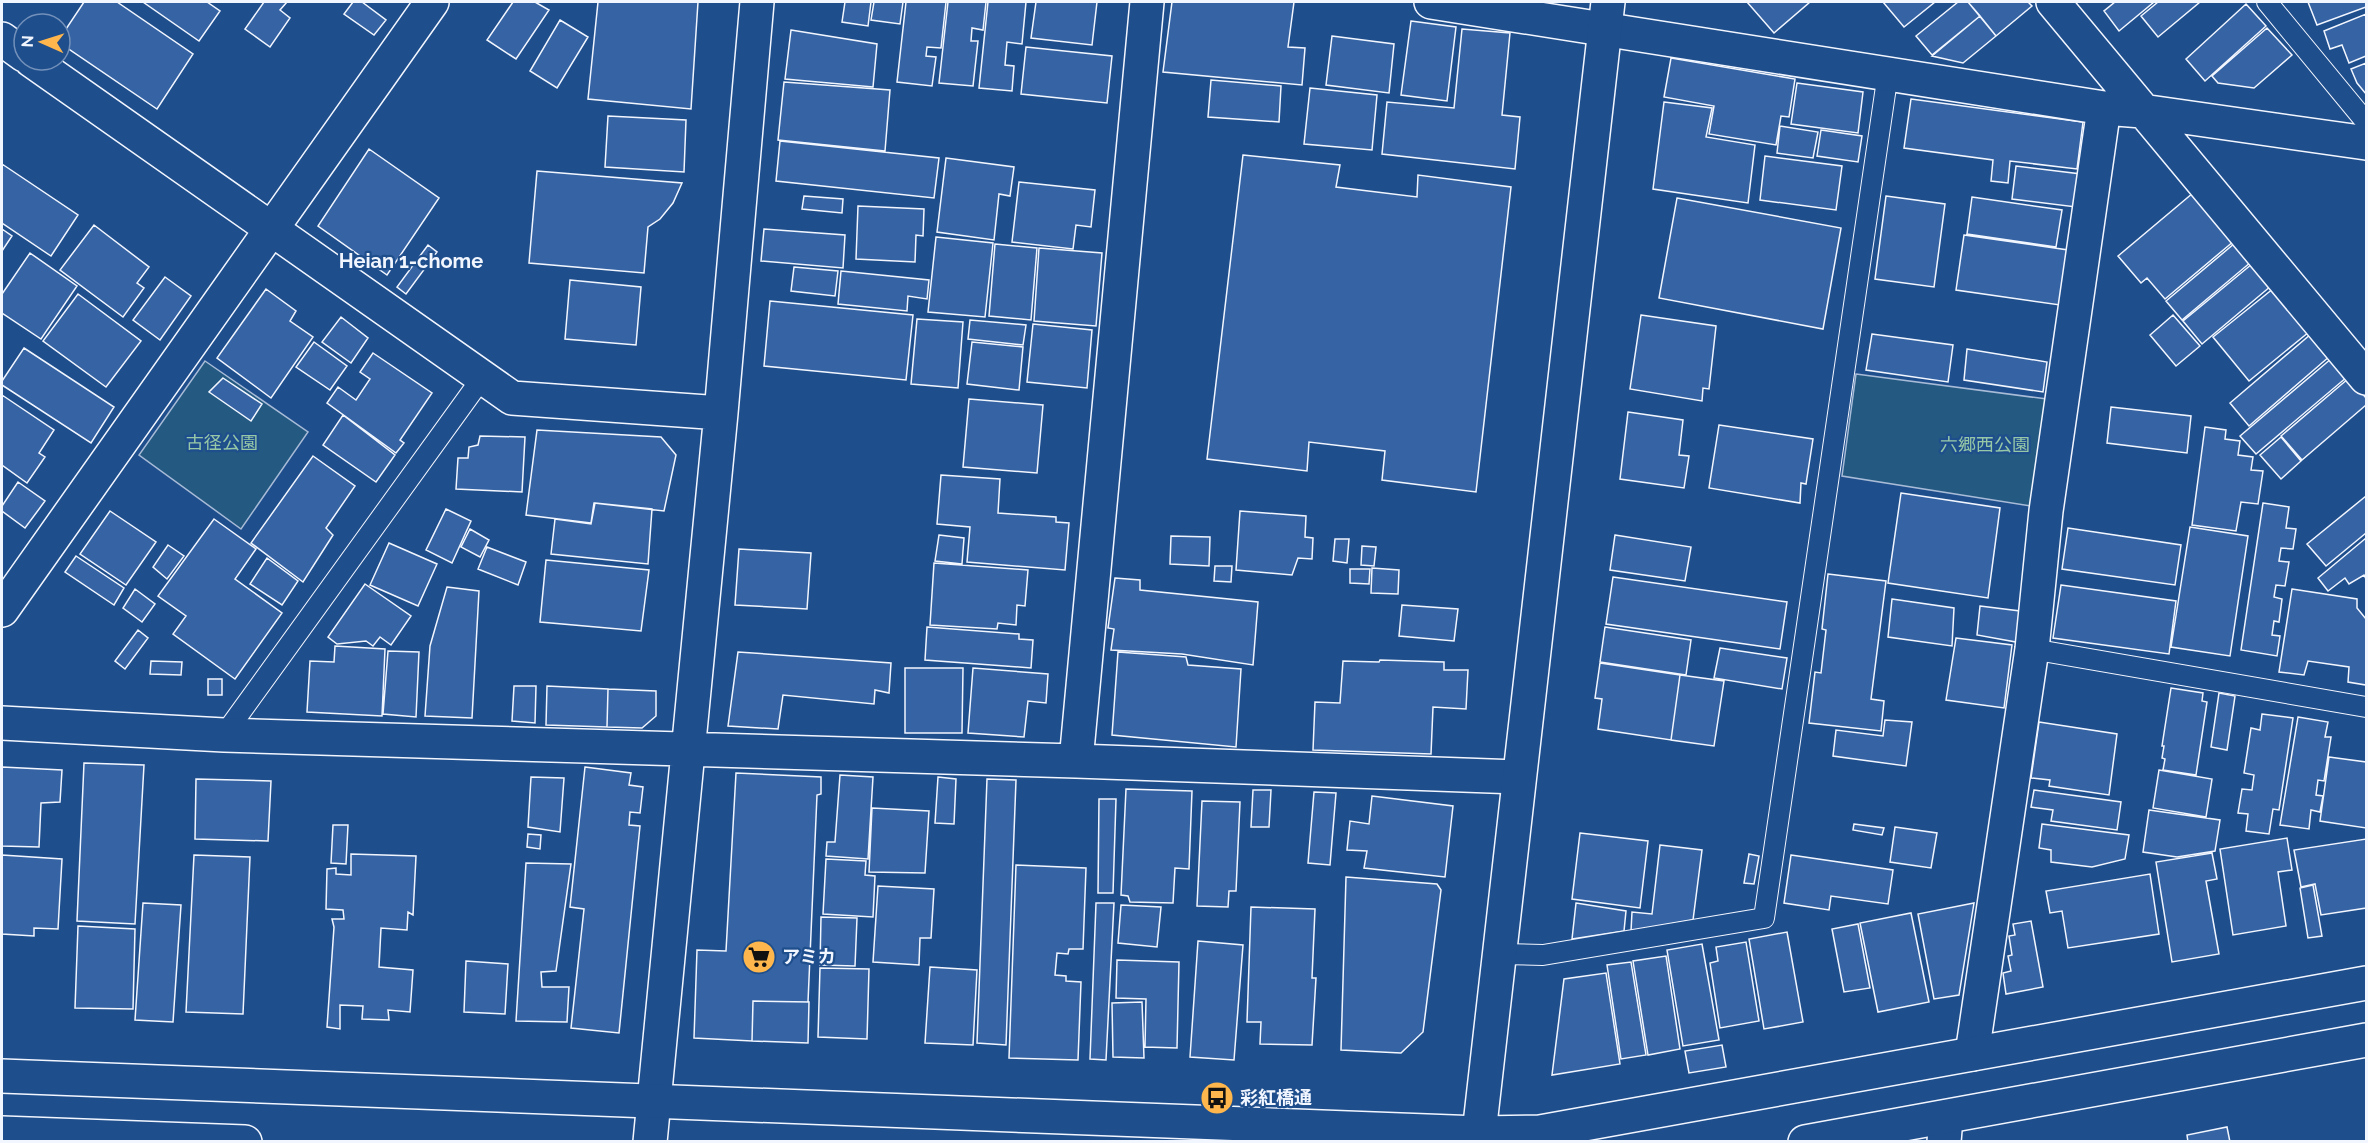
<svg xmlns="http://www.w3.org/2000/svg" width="2368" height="1143" viewBox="0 0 2368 1143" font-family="Raleway,'Noto Sans JP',sans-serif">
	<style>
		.green { fill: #245a82; stroke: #a8bbd7; stroke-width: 1.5 }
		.building { fill: #3563a3; stroke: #f2f6ff; stroke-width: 1.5 }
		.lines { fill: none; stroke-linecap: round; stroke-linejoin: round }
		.service-casing { stroke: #f2f6ff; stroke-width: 22 }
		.minor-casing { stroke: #f2f6ff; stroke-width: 36 }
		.tertiary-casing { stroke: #f2f6ff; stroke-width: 36 }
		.service { stroke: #1f4e8c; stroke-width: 20 }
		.minor { stroke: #1f4e8c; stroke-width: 33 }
		.tertiary { stroke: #1f4e8c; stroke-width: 33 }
		.labels { text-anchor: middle; stroke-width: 4.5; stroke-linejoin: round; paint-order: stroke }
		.park-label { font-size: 18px; fill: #97c8a6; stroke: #1f4e8c }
		.poi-label { font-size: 18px; font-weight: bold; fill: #f2f6ff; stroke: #1f4e8c; text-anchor: start }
		.neighbourhood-label { font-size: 20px; font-weight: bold; fill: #f2f6ff; stroke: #1f4e8c }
	</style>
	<rect width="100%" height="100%" fill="#1f4e8c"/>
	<path class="green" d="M205,361L308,432L241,529L139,455Z
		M1856,374L2054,400L2037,507L1842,476Z"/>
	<path class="building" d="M84,2H117L193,54L157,109L60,43V38Z
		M143,2H207L220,11L199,41Z
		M264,2H287L280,10L290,18L270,47L245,29Z
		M353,2H362L386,20L374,35L344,14Z
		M513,2H535L549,10L516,59L487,40Z
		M598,2H698L691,109L588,99Z
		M845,2H871L868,26L842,22Z
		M874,2H903L900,24L871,20Z
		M906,2H946L941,48L927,47L926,56L936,57L932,86L897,82Z
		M948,2H986L983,30L972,28L971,41H978L973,86L939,83Z
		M988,2H1026L1022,44L1007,42L1005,65L1014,66L1012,91L979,88Z
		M1036,2H1097L1092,45L1031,38Z
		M1172,2H1294L1288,47L1305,48L1302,85L1163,72Z
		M1747,2H1810L1774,33Z
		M1883,2H1935L1904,27Z
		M1958,2H1968L1980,16L1932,55L1916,36Z
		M1968,2H2028L2032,6L1996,36Z
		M2115,2H2154L2119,31L2104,11Z
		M2158,2H2200L2158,37L2141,16Z
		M2308,2H2366V7L2317,25Z
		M2246,4L2266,26L2205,81L2186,59Z
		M2366,14V56L2349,63L2342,45L2330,49L2324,31Z
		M1980,16L1996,36L1963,63L1932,56Z
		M560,20L588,37L557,88L530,71Z
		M1411,21L1456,27L1447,101L1401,95Z
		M2267,28L2292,55L2254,88L2218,83L2212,76Z
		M1462,29L1510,33L1502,115L1520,117L1515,169L1382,154L1387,102L1454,108Z
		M791,30L877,44L873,87L785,79Z
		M1332,36L1394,44L1389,93L1326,85Z
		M1026,47L1112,56L1107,103L1021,94Z
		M1671,58L1795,79L1789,117L1781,116L1776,145L1709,134L1714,106L1664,97Z
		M2366,63V94L2357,83L2351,69Z
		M1211,80L1281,86L1279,122L1208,117Z
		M784,82L890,90L885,151L778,140Z
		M1797,83L1863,92L1858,133L1791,124Z
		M1310,88L1377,95L1372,150L1304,144Z
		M1911,99L2083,122L2077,169L2010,161L2008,183L1991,181L1993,160L1904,148Z
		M1664,102L1712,108L1706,137L1755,145L1748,203L1653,189Z
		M608,116L686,120L684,172L605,167Z
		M1780,126L1818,132L1813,158L1777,153Z
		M1821,130L1862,136L1858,162L1817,156Z
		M780,141L939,158L934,198L776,181Z
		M369,149L439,198L387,275L318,226Z
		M1243,155L1340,165L1336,187L1417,197L1418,175L1511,187L1476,492L1382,480L1385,451L1309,442L1307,471L1207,459Z
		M1765,156L1842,166L1836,210L1760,200Z
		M946,158L1014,167L1010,196L999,194L994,240L937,232Z
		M2,164L78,215L51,256L2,223Z
		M2016,166L2081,174L2076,207L2012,199Z
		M537,171L682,183L673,203L660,219L648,227L644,273L529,263Z
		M1019,182L1095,190L1091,227L1076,225L1073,249L1012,242Z
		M2193,193L2234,241L2165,299L2147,278L2141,283L2118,256Z
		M804,196L843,199L842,213L802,209Z
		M1886,196L1945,204L1934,287L1875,279Z
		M1972,197L2062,210L2056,247L1967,234Z
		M1677,198L1841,228L1823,329L1659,298Z
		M858,206L924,209L923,236L916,235L915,262L856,259Z
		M94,225L149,267L137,283L144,288L123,317L60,270Z
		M2,229L12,236L2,251Z
		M764,229L845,235L843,268L761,261Z
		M1964,235L2068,250L2060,305L1956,290Z
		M936,237L993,243L985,317L928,312Z
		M2235,243L2251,262L2182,320L2166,301Z
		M995,244L1037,248L1031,320L989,316Z
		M428,245L437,252L406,294L397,287Z
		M1039,248L1102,253L1096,326L1034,321Z
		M30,253L77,286L41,339L2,313V294Z
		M2252,264L2271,286L2202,344L2183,321Z
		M794,267L838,271L835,296L791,291Z
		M841,271L929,280L927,299L908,296L907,311L838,304Z
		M165,277L191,296L160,340L133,320Z
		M570,280L641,287L636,345L565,339Z
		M2274,288L2309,332L2249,381L2213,337Z
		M266,289L296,311L290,321L313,337L271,398L217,358Z
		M78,294L141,341L106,387L43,341Z
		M770,301L913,315L906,380L764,366Z
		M1641,315L1716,326L1709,389L1703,388L1702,401L1630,389Z
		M2173,315L2200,346L2176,366L2150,335Z
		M341,317L368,338L351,363L322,342Z
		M917,319L963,322L958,388L911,384Z
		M970,320L1026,325L1023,345L968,339Z
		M1033,324L1092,330L1087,388L1027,382Z
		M1872,334L1953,345L1948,382L1866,370Z
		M2311,334L2330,356L2249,426L2230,403Z
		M314,342L347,366L330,390L296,367Z
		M972,342L1023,347L1019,390L967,384Z
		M24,348L114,407L91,443L2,385V381Z
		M1967,349L2047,362L2043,392L1964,380Z
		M373,353L432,393L400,440L404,443L396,453L327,403L338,387L356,400L370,379L360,372Z
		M2332,358L2347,377L2256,454L2240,436Z
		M223,378L262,404L251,421L209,392Z
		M2349,378L2366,398V405L2302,460L2281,436Z
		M2,395L54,430L39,453L45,457L27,483L2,465Z
		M969,399L1043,405L1037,473L963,467Z
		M2111,407L2191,416L2187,453L2107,443Z
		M1628,412L1683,420L1679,455L1689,456L1684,488L1620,479Z
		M343,415L395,455L376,482L323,445Z
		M1719,425L1813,439L1806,484L1801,483L1800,503L1709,488Z
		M2205,427L2226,430L2225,439L2240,441L2238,455L2253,457L2251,470L2263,471L2258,504L2241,502L2236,531L2192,525Z
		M537,430L661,437L676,455L664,511L594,503L591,523L526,515Z
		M480,436L525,437L522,492L456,489L458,458H468L469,447L478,445Z
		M2281,437L2301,461L2281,479L2260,455Z
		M313,456L355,486L326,528L333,535L303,582L251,543Z
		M941,475L1000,479L998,513L1056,517V522L1069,523L1065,570L967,562L970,527L937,524Z
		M18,482L45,501L25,528L2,511V506Z
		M1901,493L2000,508L1988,598L1888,583Z
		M2366,496V533L2326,566L2307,544Z
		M595,503L652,509L648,564L551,554L555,519L591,524Z
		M2263,503L2289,507L2286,528L2296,529L2293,549L2281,548L2279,561L2289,562L2285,586L2276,585L2274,597L2282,599L2279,622L2274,621L2272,635L2280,636L2277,656L2241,650Z
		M446,509L471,521L452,563L426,550Z
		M110,511L156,542L126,585L80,554Z
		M1240,511L1306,516L1305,537L1313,538L1312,559L1298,558L1292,575L1236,570Z
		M214,519L256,549L235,579L282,613L235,679L173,634L186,616L158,596Z
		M2190,527L2248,536L2230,656L2171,647Z
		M2068,528L2181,545L2175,585L2062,569Z
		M470,529L489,540L480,557L461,547Z
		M939,535L964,538L962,564L935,561Z
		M1615,535L1691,547L1685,581L1610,570Z
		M1171,536L1210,537L1209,566L1170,564Z
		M2366,538V579L2364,575L2349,584L2345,578L2328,591L2318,578Z
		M1335,539H1349L1347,563L1333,561Z
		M389,543L437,564L418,606L370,585Z
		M168,545L184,556L167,579L153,567Z
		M1362,546L1376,547L1374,566L1361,565Z
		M487,547L526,562L518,585L478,569Z
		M739,549L811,553L807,609L735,605Z
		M76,556L124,588L114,605L65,572Z
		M267,558L298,581L282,605L250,584Z
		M546,560L649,570L641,631L540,622Z
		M934,563L1028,570L1025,606L1017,605L1016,625L998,623L997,629L930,625Z
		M1215,566H1232L1231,582L1214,581Z
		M1372,568L1399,570L1398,594L1371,593Z
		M1350,569H1370L1369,584L1350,583Z
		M1828,574L1886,581L1871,699L1884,701L1881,731L1809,723L1815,672L1821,673L1826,630L1822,629Z
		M1613,577L1787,602L1780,649L1606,624Z
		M1115,578L1140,580V590L1258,602L1253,665L1182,654L1111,650L1114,629L1108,628Z
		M365,584L411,616L391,645L380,637L373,646L366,641L337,644L328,637Z
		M2061,585L2176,601L2169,654L2053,638Z
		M447,587L479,591L472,718L425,716L430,646Z
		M135,589L155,604L142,622L123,608Z
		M2292,589L2357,599V608L2366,619V685L2348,682L2349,667L2308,661L2304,675L2279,672Z
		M1892,599L1954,608L1952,646L1888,637Z
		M1402,605L1458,609L1454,641L1399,636Z
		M1980,606L2020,611L2016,642L1977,635Z
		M927,627L1019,634V639L1033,640L1031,668L925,660Z
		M1605,627L1691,640L1686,675L1600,662Z
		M138,630L148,638L125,669L115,661Z
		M1956,638L2012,645L2004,708L1946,700Z
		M335,646L385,649L382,716L307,712L310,661L334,662Z
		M1720,648L1787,658L1782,689L1714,678Z
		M388,651L419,652L416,717L383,714Z
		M738,652L891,663L889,693L875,690L874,704L783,695L778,729L728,726Z
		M1118,652L1186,657L1188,665L1241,669L1236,747L1112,735Z
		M1380,660L1444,662V670H1468L1466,709L1433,707L1431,754L1313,750L1315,702L1340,703L1343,661L1379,662Z
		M151,661L182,662L181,675L150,674Z
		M1600,663L1680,675L1671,740L1598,729L1602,699L1595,698Z
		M905,668H963L962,733H905Z
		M973,668L1048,674L1046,703L1028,701L1024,737L968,733Z
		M1680,675L1724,681L1714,746L1671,740Z
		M208,679H222V695H208Z
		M514,686H536L535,723L512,721Z
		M547,686L608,689L607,727L546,725Z
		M2171,688L2203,693L2202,701L2207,702L2196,775L2163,770L2165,759L2162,758L2164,746H2162Z
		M608,689L656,691V716L642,728L607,727Z
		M2219,693L2235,696L2227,750L2211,747Z
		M2262,714L2293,718L2279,810L2273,809L2269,834L2246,831L2248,814L2238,813L2242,789L2252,790L2254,775L2244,773L2251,728L2260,730Z
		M2298,717L2328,722L2325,737H2331L2324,781L2318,780L2316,795L2323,796L2320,812L2311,810L2309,829L2280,825Z
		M1885,720L1912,722L1906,766L1833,756L1836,730L1883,736Z
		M2039,722L2117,734L2109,795L2049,786L2050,780L2031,778Z
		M2329,757L2366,762V828L2320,821Z
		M84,763L144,765L135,924L77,921Z
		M2,767L62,770L60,802L41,803L39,847L2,846Z
		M585,767L631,773L629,785L643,787L640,813L630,812L629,825L640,826L619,1033L571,1028L584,909L570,907Z
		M2159,770L2212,779L2206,817L2153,808Z
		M736,773L821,777V794L817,795L808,1002L753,1001L752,1041L694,1038L697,950L726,951Z
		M840,775L873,777L868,859L826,856L827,842H835Z
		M531,777L564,778L560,832L528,827Z
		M938,777L956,779L954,824L935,823Z
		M196,779L271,781L268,841L195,839Z
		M987,779L1016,780L1006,1045L977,1043Z
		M1126,789L1192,791L1189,869L1175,868L1173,903L1130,902L1128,896L1121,895Z
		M1253,790H1271L1269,827H1251Z
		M2034,790L2121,802L2117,830L2051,821L2053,810L2031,807Z
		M1314,792L1336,793L1330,865L1308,863Z
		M1372,796L1453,806L1445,877L1364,868L1367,851L1347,850L1350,821L1369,824Z
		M1099,799H1116L1113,893H1098Z
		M1202,801L1240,802L1236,891H1229L1228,907L1197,906Z
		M872,808L929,811L925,873L869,872Z
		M2149,810L2220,820L2215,851L2177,857L2143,852Z
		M1854,824L1884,828L1882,835L1853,830Z
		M2042,824L2129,835L2125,859L2092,867L2051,862V850L2039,848Z
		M333,825H348L346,864L331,863Z
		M1895,827L1937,833L1931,868L1890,862Z
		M1580,833L1648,841L1640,908L1572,899Z
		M528,834L541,835L540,849L527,847Z
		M2287,838L2292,870L2278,872L2286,926L2233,935L2220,849Z
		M2366,839V908L2321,915L2315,884L2301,887L2294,850Z
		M1660,845L1702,850L1693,920L1631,931L1632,912L1652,914Z
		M2212,853L2217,879L2206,881L2219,954L2172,962L2156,862Z
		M351,854L416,856L413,915L408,912L407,930L381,928L379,967L413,970L410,1012L388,1010L389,1020L362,1019L363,1006L340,1005V1029L327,1027L334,927L332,919H344L343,910L326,909L327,869L336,868V874L351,875Z
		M1749,854L1759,856L1754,884L1744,883Z
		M2,855L62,859L58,929L34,928V936L2,934Z
		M194,855L250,857L243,1014L186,1012Z
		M1791,855L1893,870L1888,904L1831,896L1829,910L1784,903Z
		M826,859L866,861L865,875L875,876L873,917L823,914Z
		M526,863L571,864L556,971L541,972L542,987H569L567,1022L516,1021Z
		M1016,865L1086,868L1083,949H1069L1068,954L1057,953L1055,975L1066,976V981L1081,982L1078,1060L1009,1058Z
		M2150,874L2159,934L2068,948L2062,911L2050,913L2046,891Z
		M1346,877L1437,884L1441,890L1423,1032L1401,1053L1341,1050Z
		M2313,885L2322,936L2308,938L2300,888Z
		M878,886L934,889L931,938H920L919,965L873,962Z
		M143,903L181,905L173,1022L135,1020Z
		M1096,903H1114L1106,1060L1090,1059Z
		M1576,903L1626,911L1624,931L1572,939Z
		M1974,903L1959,995L1934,999L1918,914Z
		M1121,905L1161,907L1157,947L1118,943Z
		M1251,907L1315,909L1312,978H1316L1312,1045L1260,1044L1261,1022H1247Z
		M1911,913L1929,1002L1878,1012L1860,923Z
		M821,917L857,918L855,966L820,965Z
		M2031,921L2043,987L2006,994L2003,973L2011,971L2008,956L2012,955L2009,936L2015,935L2013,924Z
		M1858,924L1870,988L1844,992L1832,929Z
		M78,926L135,929L133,1009L75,1008Z
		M1787,932L1803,1022L1764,1029L1749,939Z
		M1198,941L1243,945L1234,1060L1190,1057Z
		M1746,942L1759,1021L1720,1028L1710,963L1718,961L1716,947Z
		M1702,944L1719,1040L1683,1046L1667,950Z
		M1666,956L1680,1049L1648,1055L1633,961Z
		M1117,960L1179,962L1177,1048L1145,1047L1146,999L1116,998Z
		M466,961L508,964L505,1014L464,1012Z
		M1631,962L1646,1055L1621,1059L1607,965Z
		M930,967L977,970L973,1045L925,1043Z
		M820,968L869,969L867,1039L818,1037Z
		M1606,973L1620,1064L1552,1075L1564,979Z
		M753,1001L809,1002L808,1043L752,1041Z
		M1142,1002L1144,1058L1113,1057L1112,1003Z
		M1722,1045L1726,1067L1689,1073L1685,1051Z
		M2227,1127L2230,1142H2188L2187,1135Z"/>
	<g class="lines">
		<defs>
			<path id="service" d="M2267,2L2366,122
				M2032,649L2366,707
				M224,735L482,378
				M1499,954L1543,955L1764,918L1888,73"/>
			<path id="minor" d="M1431,2L2104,108L2142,111L2366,143
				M2053,2L2366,378
				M2,39L24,55
				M31,60L512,398L721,413
				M2,610L432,2
				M2,723L224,735L1076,761L1518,777
				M1076,761L1147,2
				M1972,1054L2032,649L2046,511L2104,108
				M650,1142L721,413L757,2
				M1944,1142L1946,1117"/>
			<path id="tertiary" d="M2,1076L1479,1133L1540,1132L2366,983
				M2,1133L245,1142
				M1478,1142L1608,2
				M1805,1142L2366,1040"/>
		</defs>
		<use href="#service" class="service-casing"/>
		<use href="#minor" class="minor-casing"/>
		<use href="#tertiary" class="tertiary-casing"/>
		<use href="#service" class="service"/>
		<use href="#minor" class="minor"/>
		<use href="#tertiary" class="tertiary"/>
	</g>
	<defs>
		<symbol id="supermarket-disc" viewBox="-11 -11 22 22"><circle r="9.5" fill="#ffb74d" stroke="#1f4e8c"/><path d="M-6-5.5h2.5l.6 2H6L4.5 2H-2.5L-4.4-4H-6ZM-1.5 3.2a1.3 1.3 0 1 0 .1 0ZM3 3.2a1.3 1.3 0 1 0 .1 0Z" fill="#111"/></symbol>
		<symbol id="bus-disc" viewBox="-11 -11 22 22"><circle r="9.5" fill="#ffb74d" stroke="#1f4e8c"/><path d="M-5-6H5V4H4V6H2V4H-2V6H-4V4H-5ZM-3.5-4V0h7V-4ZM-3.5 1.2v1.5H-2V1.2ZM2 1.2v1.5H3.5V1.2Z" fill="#111"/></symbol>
	</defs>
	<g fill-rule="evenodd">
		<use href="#supermarket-disc" x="740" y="938" width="38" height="38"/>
		<use href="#bus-disc" x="1198" y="1079" width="38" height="38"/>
	</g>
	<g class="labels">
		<g class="park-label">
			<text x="222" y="449">古径公園</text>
			<text x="1985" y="451">六郷西公園</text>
		</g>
		<g class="poi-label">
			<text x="782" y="963">アミカ</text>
			<text x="1240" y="1104">彩紅橋通</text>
		</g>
		<g class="neighbourhood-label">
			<text x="411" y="268">Heian 1-chome</text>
		</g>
	</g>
	<rect width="2368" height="1143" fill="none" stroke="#f2f6ff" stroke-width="6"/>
	<g transform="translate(42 42) rotate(273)"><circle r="28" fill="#1f4e8c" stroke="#7391ba" stroke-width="1.5"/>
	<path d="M0-4.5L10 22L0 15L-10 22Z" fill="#ffb74d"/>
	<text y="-9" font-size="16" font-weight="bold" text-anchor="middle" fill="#f2f6ff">N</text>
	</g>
</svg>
